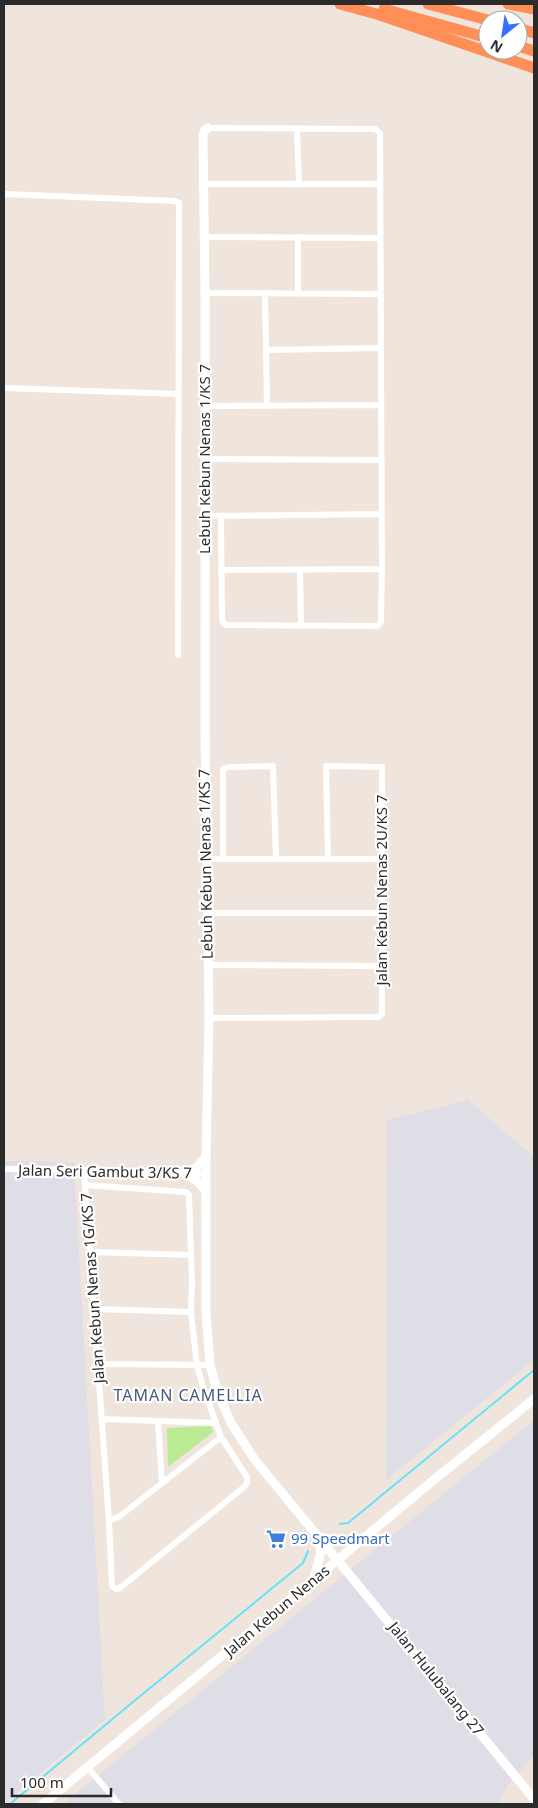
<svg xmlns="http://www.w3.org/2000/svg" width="538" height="1808" viewBox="0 0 538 1808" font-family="'Noto Sans',sans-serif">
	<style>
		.industrial { fill: #dfdde6 }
		.green { fill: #baeb93 }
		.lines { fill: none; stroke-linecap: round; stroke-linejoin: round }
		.stream { stroke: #65e2fb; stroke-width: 2 }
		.street { stroke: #fff; stroke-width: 6 }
		.secondary { stroke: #fff; stroke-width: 9 }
		.highway { stroke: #ff8f57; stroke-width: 11 }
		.labels { text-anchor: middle; stroke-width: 4.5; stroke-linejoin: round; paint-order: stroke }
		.street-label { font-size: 15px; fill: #2b2b2b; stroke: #fff }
		.shop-label { font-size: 15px; fill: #366cbe; stroke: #fff; text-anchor: start }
		.neighbourhood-label { font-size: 16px; letter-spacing: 1px; fill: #475781; stroke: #fff }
	</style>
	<rect width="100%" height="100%" fill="#efe5dc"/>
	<path class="industrial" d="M468,1100L534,1157V1360L386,1480L387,1120Z
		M4,1161L74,1162L105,1720L4,1803Z
		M534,1420V1755L507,1786L498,1804H63Z"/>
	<path class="green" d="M211,1426L213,1432L168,1467L167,1428Z"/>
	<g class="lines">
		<path class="stream" d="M340,1524L348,1523L534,1370
			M10,1804L133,1702L303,1563L308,1551"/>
		<path class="street" d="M208,128L375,129L380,133L382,569L381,621L378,626L226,625L222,621L221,517
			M297,129L299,184
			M203,184H380
			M4,194L175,201L179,203L178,655
			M204,237L379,238
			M205,293L380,294
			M265,293L267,406
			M298,294V237
			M266,350L380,348
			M4,388L178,394
			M204,406L380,405
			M204,459L381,460
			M204,516L381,514
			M221,570L382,569
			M300,570L301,626
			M207,859H383
			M223,859V769L229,767L273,766L276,859
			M208,913H383
			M207,965L382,966
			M209,1018L378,1017L382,1014V767L326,766L328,859
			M4,1169L84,1170L206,1174
			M84,1170L109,1521L112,1586L116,1589L120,1588L244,1487L247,1483V1477L221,1437L205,1393L197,1366L191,1312L192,1282L189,1195L186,1192L85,1185
			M90,1252L191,1255
			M94,1309L191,1312
			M98,1364L210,1365
			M102,1419L216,1423
			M158,1421L162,1483
			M109,1521L120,1516L221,1437
			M88,1768L119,1804"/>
		<path class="secondary" d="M208,128L205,130L203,135L205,293V732L209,1018L206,1156V1313L210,1365L218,1393L231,1423L255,1460L534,1799
			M184,1173L198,1182L206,1191
			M184,1173L197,1167L206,1156
			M318,1537C333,1540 347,1544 362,1538
			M313,1581L321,1552L318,1538
			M43,1804L435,1479L534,1399"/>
		<path class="highway" d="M340,4L380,15L534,68
			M428,4L488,20
			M508,4L534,9
			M384,9L488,38
			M518,28L534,33
			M518,46L534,51"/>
	</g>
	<defs>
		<symbol id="supermarket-bare" viewBox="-9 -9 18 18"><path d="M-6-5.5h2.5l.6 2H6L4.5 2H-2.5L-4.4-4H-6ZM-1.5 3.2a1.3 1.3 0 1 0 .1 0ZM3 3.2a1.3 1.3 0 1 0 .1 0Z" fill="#3f7fe0" stroke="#fff" stroke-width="2.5" paint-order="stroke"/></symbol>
	</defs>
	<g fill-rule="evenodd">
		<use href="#supermarket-bare" x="262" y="1525" width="28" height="28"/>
	</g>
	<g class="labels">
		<g class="street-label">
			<text transform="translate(205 459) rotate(-90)" y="5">Lebuh Kebun Nenas 1/KS 7</text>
			<text transform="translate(206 864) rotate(-91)" y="5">Lebuh Kebun Nenas 1/KS 7</text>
			<text transform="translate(382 890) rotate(-90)" y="5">Jalan Kebun Nenas 2U/KS 7</text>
			<text transform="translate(105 1172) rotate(1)" y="5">Jalan Seri Gambut 3/KS 7</text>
			<text transform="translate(93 1288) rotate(-94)" y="5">Jalan Kebun Nenas 1G/KS 7</text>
			<text transform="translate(277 1611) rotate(-40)" y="5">Jalan Kebun Nenas</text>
			<text transform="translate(436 1679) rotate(51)" y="5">Jalan Hulubalang 27</text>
		</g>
		<g class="shop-label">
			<text x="291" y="1544">99 Speedmart</text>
		</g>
		<g class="neighbourhood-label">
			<text x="188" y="1401">TAMAN CAMELLIA</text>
		</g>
	</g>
	<rect width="538" height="1808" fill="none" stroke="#2b2b2b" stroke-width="10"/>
	<g transform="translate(503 35) rotate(210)"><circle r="24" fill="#ffffff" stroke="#aaaaaa"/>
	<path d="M0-4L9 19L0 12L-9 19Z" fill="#3971ff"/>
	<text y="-8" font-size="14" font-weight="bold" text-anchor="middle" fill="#2b2b2b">N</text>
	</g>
	<path d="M12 1788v8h99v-8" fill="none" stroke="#2b2b2b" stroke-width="2.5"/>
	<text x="20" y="1788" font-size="15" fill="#2b2b2b" stroke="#ffffff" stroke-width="4" paint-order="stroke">100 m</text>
</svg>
